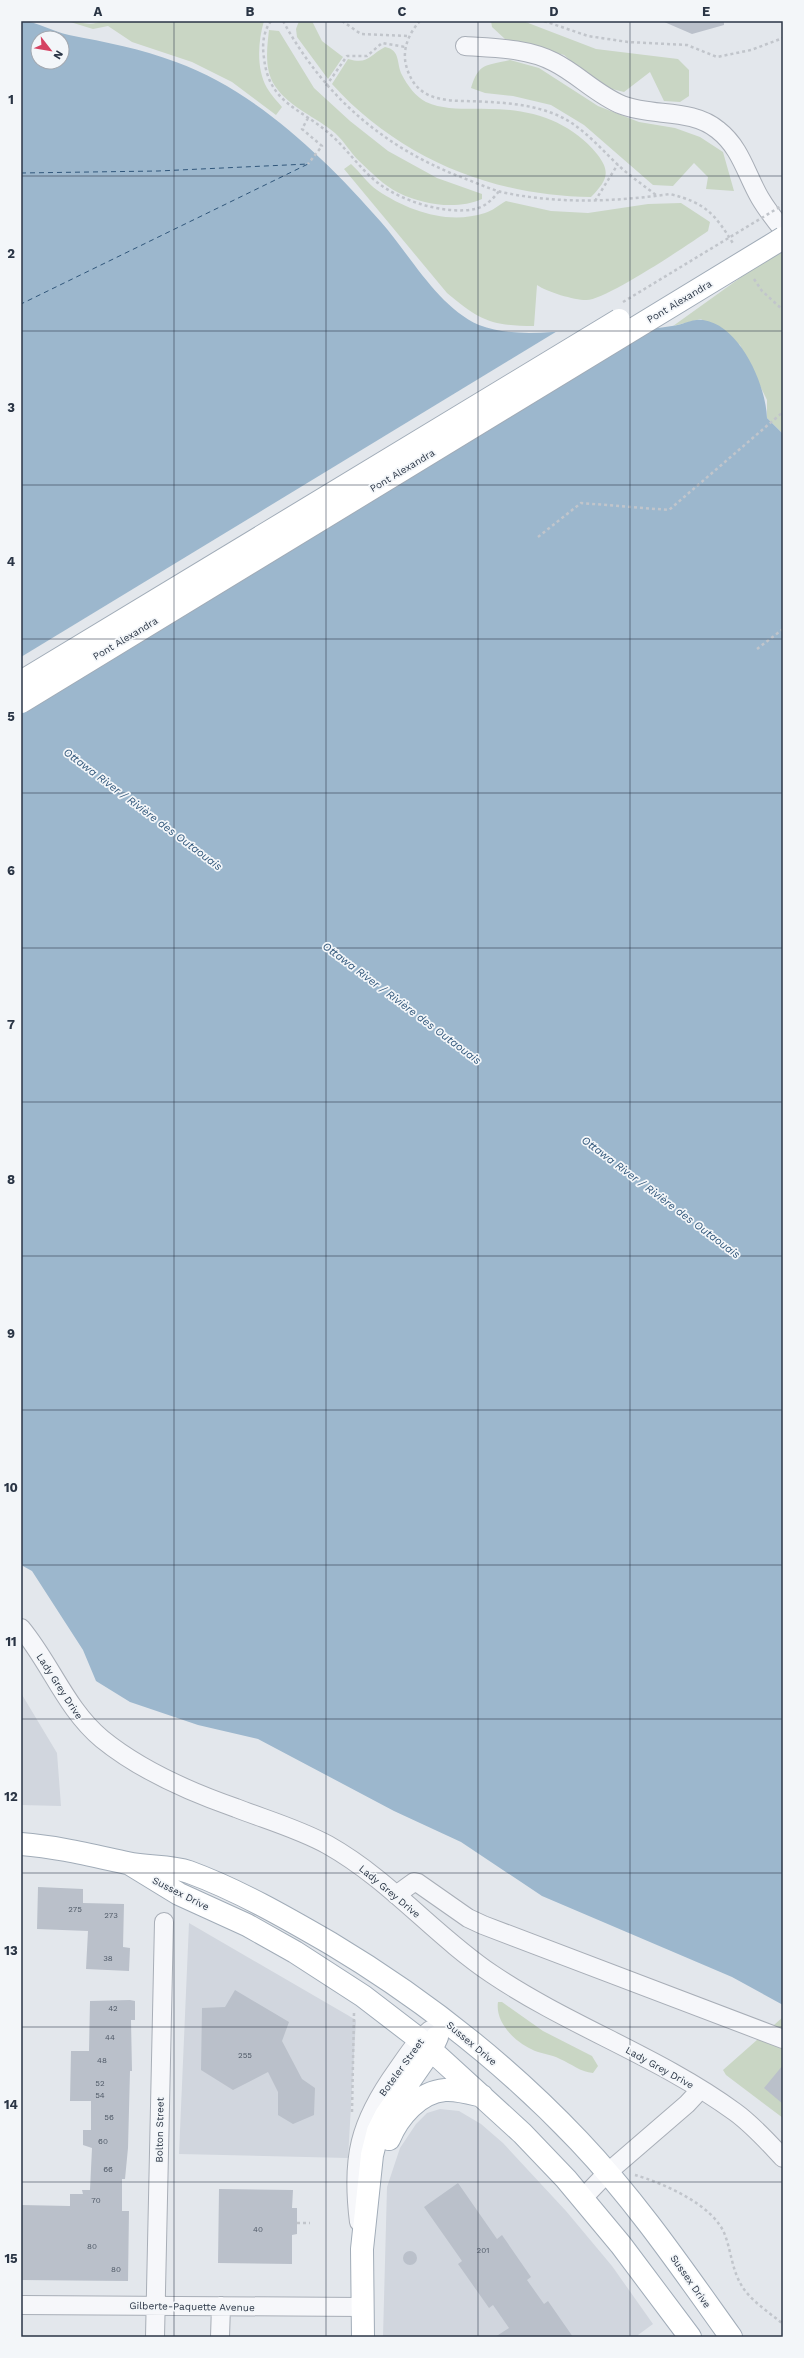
<svg xmlns="http://www.w3.org/2000/svg" width="804" height="2358" viewBox="0 0 804 2358" font-family="'Work Sans',sans-serif">
	<style>
		.built { fill: #d1d6de }
		.green { fill: #c9d6c4 }
		.water { fill: #9cb7cd; fill-rule: evenodd }
		.pier { fill: #e3e7ec }
		.lines { fill: none; stroke-linecap: round; stroke-linejoin: round }
		.ferry { stroke: #31577b; stroke-width: 1; stroke-dasharray: 5 4; stroke-linecap: butt }
		.building { fill: #bac0ca }
		.minor-casing { stroke: #a8aeb7; stroke-width: 20 }
		.major-casing { stroke: #a1acb8; stroke-width: 24 }
		.path { stroke: #c1c5cb; stroke-width: 2.5; stroke-dasharray: 3 3; stroke-linecap: butt }
		.minor { stroke: #f6f7fa; stroke-width: 18 }
		.major { stroke: #fff; stroke-width: 22 }
		.major-bridge-casing { stroke: #a1acb8; stroke-width: 24; stroke-linecap: butt }
		.path-bridge { stroke: #c1c5cb; stroke-width: 2.5; stroke-dasharray: 3 3; stroke-linecap: butt }
		.major-bridge { stroke: #fff; stroke-width: 22 }
		.grid { fill: none; stroke: #2a3545; stroke-width: 1; stroke-opacity: 0.55 }
		.labels { text-anchor: middle; stroke-width: 3.5; stroke-linejoin: round; paint-order: stroke }
		.number-label { font-size: 8px; fill: #4e5866 }
		.street-label { font-size: 10px; fill: #2a3545; stroke: #f3f6f9 }
		.water-label { font-size: 11px; font-style: italic; fill: #31577b; stroke: #f3f6f9 }
		.neatline { fill: none; stroke: #2a3545; stroke-width: 1.5 }
		.grid-label { font-size: 13px; text-anchor: middle; font-weight: bold; fill: #2a3545 }
	</style>
	<rect width="100%" height="100%" fill="#e3e7ec"/>
	<path class="built" d="M21,1693L57,1753L61,1806L21,1805Z
		M189,1923L356,2020L348,2158L179,2154Z
		M440,2109L459,2111L481,2124L503,2143L566,2211L612,2266L653,2324L638,2335L639,2337H383L387,2187L400,2148L416,2124L427,2113Z"/>
	<path class="green" d="M67,21C78,21 91,27 101,21H264C258,41 256,69 267,88C271,95 277,101 282,107L276,115L232,82L192,62L132,42L108,26L93,29Z
		M299,21H312L322,41L343,57L328,79L297,37L296,29Z
		M491,21H523L596,49L678,59L689,70V96L680,102L664,101L650,72L624,92L600,86L564,55L505,39L492,27Z
		M269,30L279,31L314,88L350,121L388,151L437,178L482,194V199C457,210 424,205 399,193C384,186 371,172 359,161C350,152 344,141 335,133C316,117 289,107 275,86C264,70 267,48 269,30Z
		M385,47C401,50 396,63 402,75C407,85 416,97 426,102C446,111 468,108 489,109C531,109 570,121 597,154C612,173 606,181 591,197C492,196 399,158 332,84L348,59C369,65 369,55 385,47Z
		M510,60L539,68L598,106L639,122L675,128L700,137L723,152L734,191L706,189L708,177L694,163L673,186L653,185L584,125L551,105L513,96L485,93L471,88C479,62 486,66 510,60Z
		M351,164C360,172 368,184 377,190C408,211 448,225 485,213C492,211 499,205 506,201L551,211L588,213L648,204L681,203L710,222L708,231C689,244 605,301 586,300C574,300 547,292 537,285L534,326C491,326 479,320 447,293L344,169Z
		M783,247V434L767,418V400L740,345L701,319L673,326Z
		M498,2002H502L543,2031L592,2056L598,2066L593,2073C580,2072 572,2064 560,2059C551,2054 540,2054 531,2049C514,2041 495,2022 498,2002Z
		M783,2017V2118L726,2075L723,2070Z"/>
	<path class="water" d="M21,21C37,21 53,32 69,35C105,42 142,49 176,62C256,91 326,159 381,222C410,255 438,307 479,325C509,337 545,332 575,331C607,331 640,331 672,326C682,325 694,318 703,320C740,325 766,385 767,418L783,434V2005L732,1977L542,1896L461,1842L394,1811L258,1739L198,1725L130,1702L96,1681L83,1650L32,1571L21,1565ZM38,38H62V62H38Z"/>
	<path class="pier" d="M609,329L21,711V657L559,330Z"/>
	<g class="lines">
		<path class="ferry" d="M21,173L158,171L308,164L21,304"/>
	</g>
	<path class="building" d="M662,21H724V25L692,34Z
		M38,1887L83,1889V1903L124,1904L123,1947L130,1948L129,1971L86,1969L88,1931L37,1929Z
		M235,1990L289,2022L282,2041L302,2079L315,2088L314,2115L293,2124L278,2115V2092L268,2072L233,2090L201,2070L202,2008L225,2007Z
		M130,2000L135,2001V2020H131L132,2071H130L128,2148L125,2179H122V2211H129L128,2281L21,2280V2205L70,2206V2194H83L82,2190H90L92,2148L83,2145V2130H91V2101H70L71,2051H89L90,2001Z
		M783,2065V2104L764,2088Z
		M458,2183L497,2239L502,2235L531,2277L527,2280L544,2304L548,2301L573,2337H495L509,2328L493,2305L489,2308L458,2264L462,2261L424,2207Z
		M219,2189L293,2190L292,2208H297V2234L292,2235V2264L218,2263Z
		M403 2258a7 7 0 1 1 14 0a7 7 0 1 1-14 0Z"/>
	<g class="lines">
		<defs>
			<path id="minor" d="M465,46C494,48 527,48 554,62C578,74 597,95 622,105C653,117 692,108 718,130C741,148 746,174 760,198C767,210 775,220 783,230
				M21,1628C51,1664 66,1709 102,1739C140,1770 190,1792 236,1808C267,1820 299,1829 328,1845C390,1880 434,1935 492,1974C569,2026 660,2057 735,2112C753,2125 768,2142 783,2158
				M396,1895L414,1882L418,1883L468,1918L483,1925L783,2039
				M582,2199L607,2173L687,2104L700,2090
				M359,2222C351,2158 359,2123 397,2070C407,2056 416,2041 430,2030
				M21,2305L362,2307
				M155,2337L164,1922
				M220,2337L221,2306"/>
			<path id="major" d="M21,1844C59,1847 90,1855 127,1863C148,1868 169,1865 189,1872C238,1890 285,1917 330,1943C422,1998 505,2063 579,2141C636,2201 683,2270 731,2337
				M130,1864L179,1894L247,1925L295,1952L363,1996L419,2039L522,2133L566,2179L621,2245L690,2337
				M389,2139C398,2117 419,2092 445,2090C457,2089 470,2093 482,2096
				M363,2337L362,2249L372,2155L378,2131L386,2115L431,2050L437,2037"/>
		</defs>
		<use href="#minor" class="minor-casing"/>
		<use href="#major" class="major-casing"/>
		<path class="path" d="M271,21C263,32 262,45 264,58C269,104 301,108 331,135C347,149 360,169 378,183C401,201 445,215 475,209C485,207 493,199 499,191
			M283,21C323,94 380,145 458,176C472,181 487,188 501,192C557,204 613,202 670,194C706,203 715,214 734,245
			M342,21L361,34L409,36
			M420,21C409,33 402,49 406,65C417,108 455,99 489,102C512,103 536,106 557,115C582,126 599,147 618,165C630,176 643,185 656,195
			M544,21L588,36L628,42L687,45L717,57L751,50L783,38
			M326,86L347,56H367L382,43L405,47
			M308,118L302,129L322,146L308,164
			M595,201L618,164
			M754,279L762,291L783,310
			M538,537L581,503L669,510L783,412
			M757,649L783,629
			M352,2112L354,2013
			M635,2175C663,2183 714,2205 725,2235C732,2254 732,2274 746,2292C756,2304 771,2314 783,2324
			M297,2223H310"/>
		<use href="#minor" class="minor"/>
		<use href="#major" class="major"/>
		<defs>
			<path id="major-bridge" d="M21,682L619,320
				M21,702L783,238"/>
		</defs>
		<use href="#major-bridge" class="major-bridge-casing"/>
		<path class="path-bridge" d="M623,302L783,205"/>
		<use href="#major-bridge" class="major-bridge"/>
	</g>
	<path class="grid" d="M174,21V2337M326,21V2337M478,21V2337M630,21V2337M21,176H783M21,331H783M21,485H783M21,639H783M21,793H783M21,948H783M21,1102H783M21,1256H783M21,1410H783M21,1565H783M21,1719H783M21,1873H783M21,2027H783M21,2182H783"/>
	<g class="labels">
		<g class="number-label">
			<text x="75" y="1912">275</text>
			<text x="111" y="1918">273</text>
			<text x="108" y="1961">38</text>
			<text x="113" y="2011">42</text>
			<text x="110" y="2040">44</text>
			<text x="245" y="2058">255</text>
			<text x="102" y="2063">48</text>
			<text x="100" y="2086">52</text>
			<text x="100" y="2098">54</text>
			<text x="109" y="2120">56</text>
			<text x="103" y="2144">60</text>
			<text x="108" y="2172">66</text>
			<text x="96" y="2203">70</text>
			<text x="258" y="2232">40</text>
			<text x="92" y="2249">80</text>
			<text x="483" y="2253">201</text>
			<text x="116" y="2272">80</text>
		</g>
		<g class="street-label">
			<text transform="translate(679 301) rotate(-31)" y="4">Pont Alexandra</text>
			<text transform="translate(402 470) rotate(-31)" y="4">Pont Alexandra</text>
			<text transform="translate(125 638) rotate(-31)" y="4">Pont Alexandra</text>
			<text transform="translate(60 1686) rotate(57)" y="4">Lady Grey Drive</text>
			<text transform="translate(390 1891) rotate(40)" y="4">Lady Grey Drive</text>
			<text transform="translate(181 1893) rotate(27)" y="4">Sussex Drive</text>
			<text transform="translate(472 2043) rotate(40)" y="4">Sussex Drive</text>
			<text transform="translate(401 2067) rotate(-54)" y="4">Boteler Street</text>
			<text transform="translate(660 2067) rotate(29)" y="4">Lady Grey Drive</text>
			<text transform="translate(159 2130) rotate(-89)" y="4">Bolton Street</text>
			<text transform="translate(691 2281) rotate(55)" y="4">Sussex Drive</text>
			<text transform="translate(192 2306) rotate(1)" y="4">Gilberte-Paquette Avenue</text>
		</g>
		<g class="water-label">
			<text transform="translate(143 809) rotate(37)" y="4">Ottawa River / Rivière des Outaouais</text>
			<text transform="translate(402 1003) rotate(37)" y="4">Ottawa River / Rivière des Outaouais</text>
			<text transform="translate(661 1197) rotate(37)" y="4">Ottawa River / Rivière des Outaouais</text>
		</g>
	</g>
	<rect width="804" height="2358" fill="none" stroke="#f3f6f9" stroke-width="44"/>
	<g transform="translate(50 50) rotate(121)"><circle r="19" fill="#f3f6f9" stroke="#a3a9b1"/>
	<path d="M0-3L7 15L0 10L-7 15Z" fill="#d54363"/>
	<text y="-6" font-size="11" font-weight="bold" text-anchor="middle" fill="#2a3545">N</text>
	</g>
	<rect x="22" y="22" width="760" height="2314" class="neatline"/>
	<g class="grid-label">
		<text x="98" y="16">A</text>
		<text x="250" y="16">B</text>
		<text x="402" y="16">C</text>
		<text x="554" y="16">D</text>
		<text x="706" y="16">E</text>
		<text x="11" y="104">1</text>
		<text x="11" y="258">2</text>
		<text x="11" y="412">3</text>
		<text x="11" y="566">4</text>
		<text x="11" y="721">5</text>
		<text x="11" y="875">6</text>
		<text x="11" y="1029">7</text>
		<text x="11" y="1184">8</text>
		<text x="11" y="1338">9</text>
		<text x="11" y="1492">10</text>
		<text x="11" y="1646">11</text>
		<text x="11" y="1801">12</text>
		<text x="11" y="1955">13</text>
		<text x="11" y="2109">14</text>
		<text x="11" y="2263">15</text>
	</g>
</svg>
